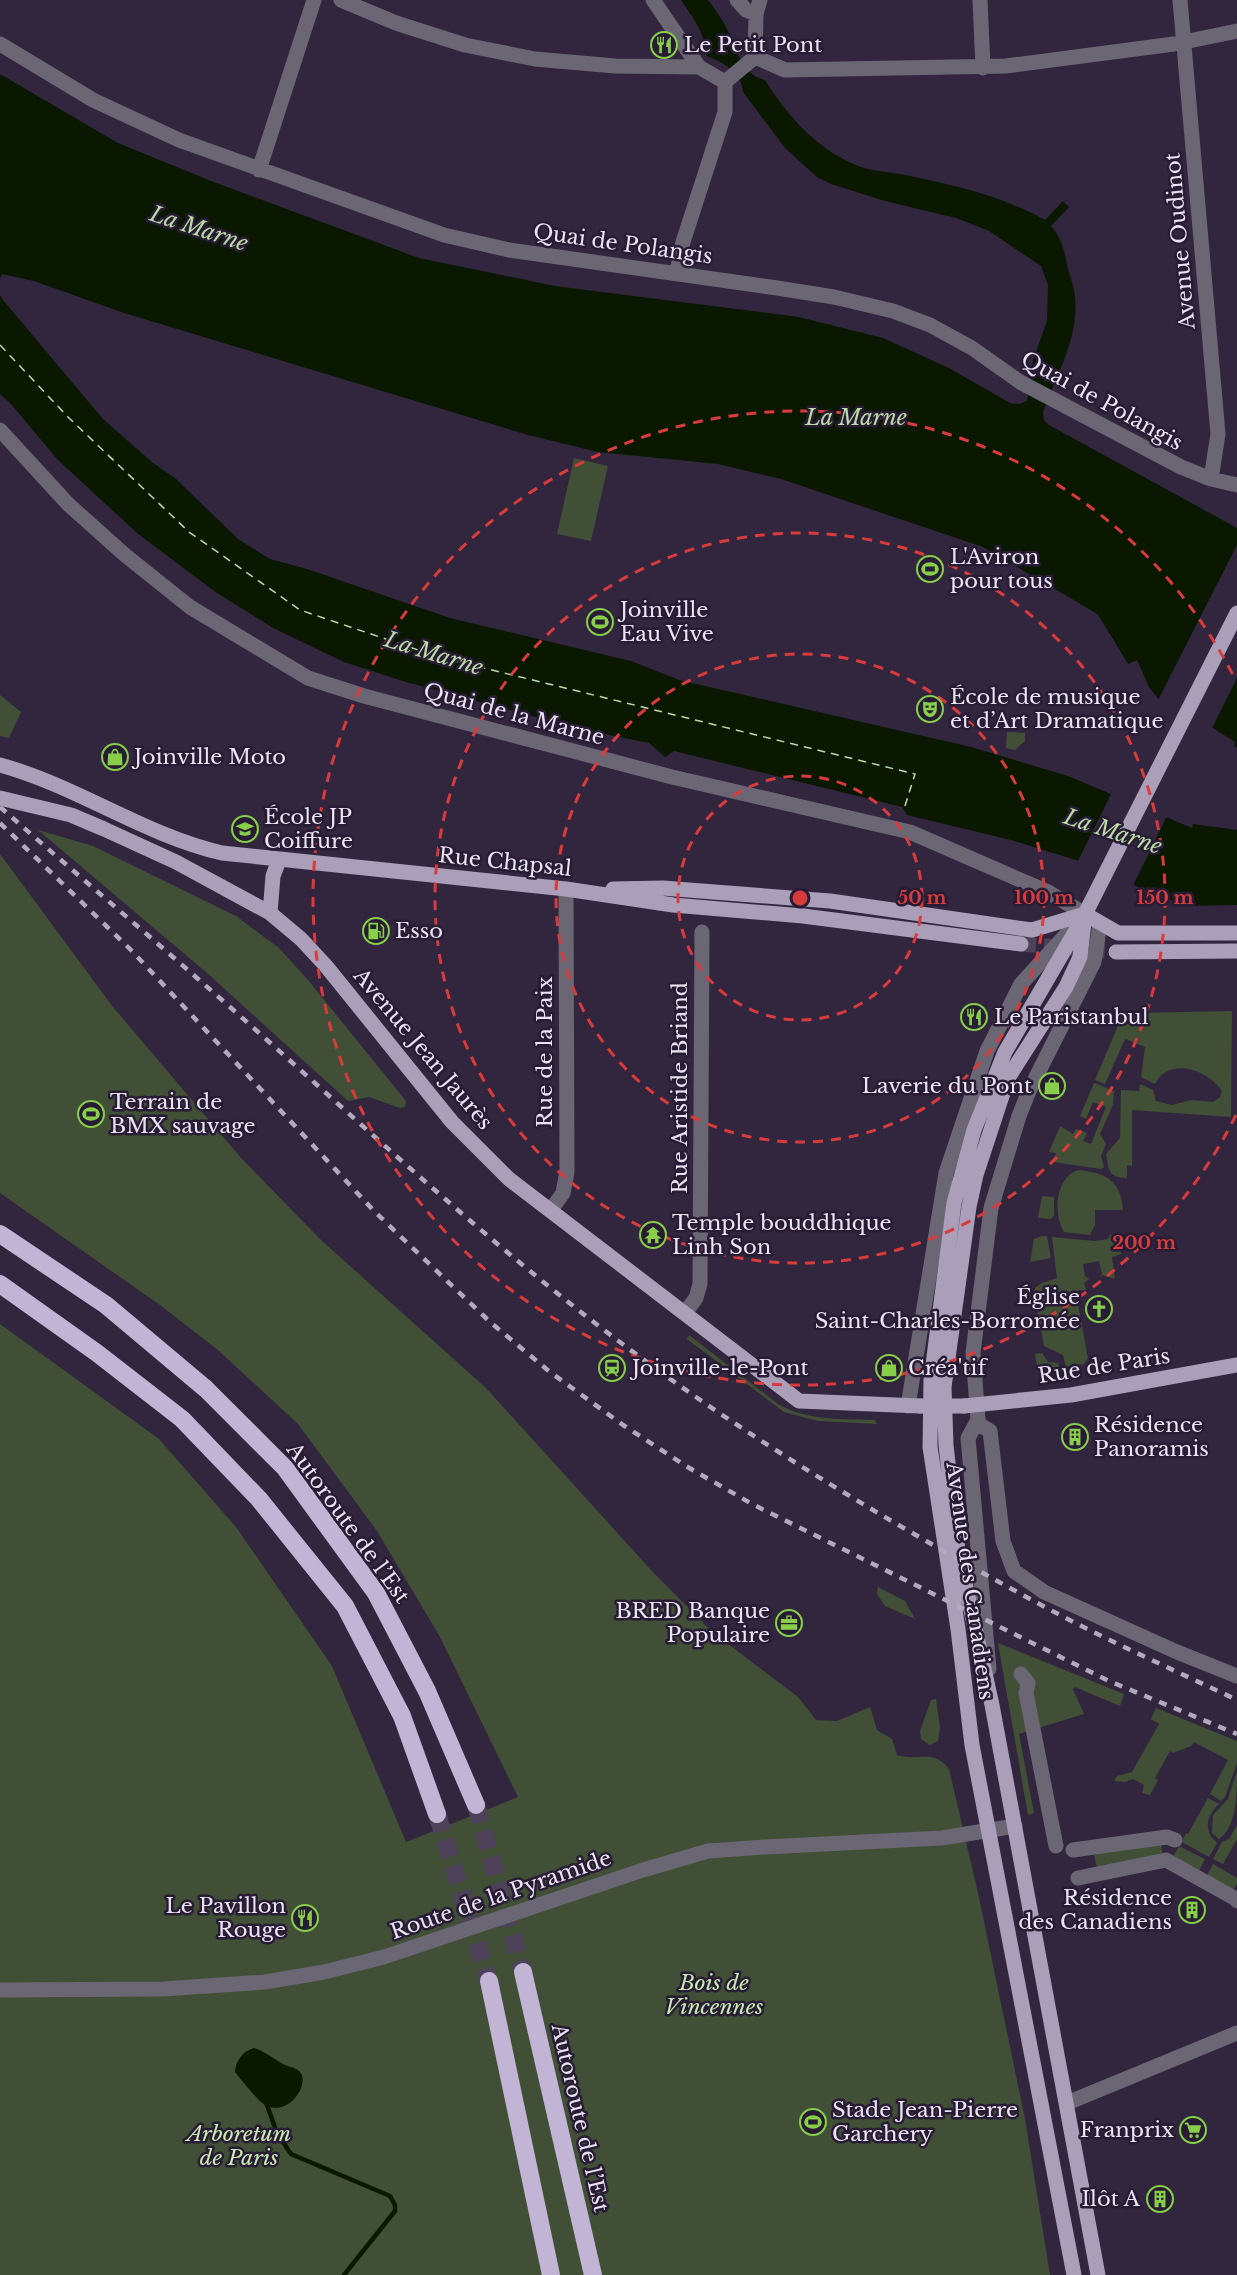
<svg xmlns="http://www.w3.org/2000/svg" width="1237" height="2275" viewBox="0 0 1237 2275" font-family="'Libre Baskerville',serif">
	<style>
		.green { fill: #404f35 }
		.water { fill: #0a1800 }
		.pier { fill: #32263f }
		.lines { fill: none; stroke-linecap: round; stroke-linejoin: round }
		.stream { stroke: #0a1800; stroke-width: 4.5 }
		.ferry { stroke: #bcdca5; stroke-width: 1.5; stroke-dasharray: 8 6; stroke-linecap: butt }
		.major-tunnel { stroke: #4e425a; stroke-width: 15; stroke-dasharray: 15 8; stroke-linecap: butt }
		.highway-tunnel { stroke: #4e425a; stroke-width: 18; stroke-dasharray: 18 9; stroke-linecap: butt }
		.minor { stroke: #6b6673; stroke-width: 15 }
		.major { stroke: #aa9eb9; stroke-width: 15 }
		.highway { stroke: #c2b4d5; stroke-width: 18 }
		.rail { stroke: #b2a9bc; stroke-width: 4.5; stroke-dasharray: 8 8; stroke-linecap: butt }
		.major-bridge { stroke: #aa9eb9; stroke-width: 15 }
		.ring { fill: none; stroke: #d83b3c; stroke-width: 3; stroke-dasharray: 10 8 }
		.labels { text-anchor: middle; stroke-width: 5; stroke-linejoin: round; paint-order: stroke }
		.poi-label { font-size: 21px; fill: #eae3f3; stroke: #281c35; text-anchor: start }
		.street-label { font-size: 21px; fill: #eae3f3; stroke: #281c35 }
		.park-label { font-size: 21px; font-style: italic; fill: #c9eab2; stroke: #281c35 }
		.water-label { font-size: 22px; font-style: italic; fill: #bcdca5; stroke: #281c35 }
		.centre { fill: #d83b3c; stroke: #281c35; stroke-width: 3 }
		.ring-label { font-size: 18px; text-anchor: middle; font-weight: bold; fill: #d83b3c; stroke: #281c35; stroke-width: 5; stroke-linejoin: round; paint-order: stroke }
	</style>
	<rect width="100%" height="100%" fill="#32263f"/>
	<path class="green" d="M574,458L608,466L591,541L557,534Z
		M0,695L21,712L9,738L0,736Z
		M1007,732L1025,733V741L1015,750L1006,748Z
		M38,830L93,846L236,916L279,948L308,980L406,1101L405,1107L400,1108L369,1097L348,1101L207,973Z
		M0,854L113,1007L242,1159L321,1240L486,1388L651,1570L711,1631L798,1697L816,1720L837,1721L870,1707L877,1730L892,1739L897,1755C919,1762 933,1748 949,1769L978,1893L1025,2119L1050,2275H0V1324L159,1439L236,1527L332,1666L406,1842L518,1797L440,1637L377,1531L298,1424L219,1351L160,1305L0,1193Z
		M1232,1011L1231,1117L1132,1110V1166L1127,1165V1178C1108,1177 1109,1171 1106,1154L1120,1138L1121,1090L1139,1091L1140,1084L1153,1090L1156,1101L1172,1105L1191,1100L1213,1102L1220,1097L1222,1091C1208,1070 1169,1056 1155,1084L1141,1077L1145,1047L1125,1039L1105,1084L1095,1080L1120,1021L1124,1017L1135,1013Z
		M1094,1083L1114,1091L1113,1105L1100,1134L1106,1144L1101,1156L1104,1167L1101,1169L1053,1162L1056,1153L1049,1152L1060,1126L1073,1134L1076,1129L1087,1133L1083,1141L1091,1144L1106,1107L1093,1102L1086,1119L1080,1116Z
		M1078,1170C1106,1173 1121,1180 1123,1210H1095V1225L1090,1235L1064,1232C1053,1214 1055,1178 1078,1170Z
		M1042,1196L1054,1197V1215L1051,1219L1038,1218Z
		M1110,1235H1119L1121,1254L1112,1257L1115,1279L1103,1275L1099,1277L1102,1274L1099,1261L1083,1264L1085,1276L1089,1279L1084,1283L1086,1290H1079L1076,1294L1088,1358L1084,1364L1066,1367L1063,1355L1044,1346L1034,1292L1036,1287L1042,1283L1057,1278L1052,1237L1095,1241L1108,1239Z
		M1042,1236H1047L1051,1258L1030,1262L1034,1239Z
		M689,1335L778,1404C807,1421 843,1419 875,1420L877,1424L818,1421L784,1412L687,1339Z
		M1042,1353L1048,1362L1058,1363L1060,1369L1038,1373L1035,1354Z
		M878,1587L905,1601L915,1619L885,1606L877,1594Z
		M998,1643L1124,1694L1120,1706L1075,1687L1073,1689L1084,1714L1019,1734L1034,1813L1028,1815Z
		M936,1699L940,1728L938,1741L930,1745L921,1739L920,1731L931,1700Z
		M1156,1708L1237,1741V1763L1225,1797L1221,1801L1210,1794L1228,1760L1194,1742L1191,1746L1173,1753L1170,1751L1155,1778L1158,1780L1150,1795L1142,1793L1144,1785L1133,1779L1125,1782L1114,1781L1117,1776L1132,1772L1159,1724L1151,1719Z
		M1237,1771C1237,1793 1237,1827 1219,1839L1212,1833L1213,1815L1228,1799Z
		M1208,1798L1219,1804C1206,1816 1203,1831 1217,1843L1209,1857L1182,1842L1186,1833L1188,1834Z
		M1237,1825V1839L1223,1864L1213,1859L1222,1842L1229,1839Z
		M1161,1843L1163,1857L1097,1868L1094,1855Z
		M1179,1846L1205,1859L1199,1871L1173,1857Z
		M1213,1864L1237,1878V1884L1233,1890L1207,1875Z"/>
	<path class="water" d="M681,0H708C715,9 722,19 727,29C738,49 740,74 765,80C788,117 821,154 864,168C875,171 888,172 900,174C950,184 1001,195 1045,220L1063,201L1069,207L1051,226C1062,238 1065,254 1068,269C1071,278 1074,288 1075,297C1079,339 1056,375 1043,413L1044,420L1049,425L1237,528V748L1234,746L1235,742L1213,728L1159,700L1149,687L1137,660L1128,664L1099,616L1094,612L983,547L781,479L718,464L598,452L528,435L124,313L34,281L2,274L0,279V74L118,143L211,181L419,258L555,286L799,317L883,338L949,368L1010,403L1019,404L1027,401L1033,360L1047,321L1048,285L1041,266L989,231L956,218L885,201L831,184L817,177L785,148L743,92C742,73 722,61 706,56C706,34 693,18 681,0Z
		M0,295L3,300L103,419L153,463L175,478L238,539L270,559L307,569L450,618L631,661L679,680L971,747L1068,776L1192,828L1193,824L1237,830V905L1186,906L1136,886L1079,861L1011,840L907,815L902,807L674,751L665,757L649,743L584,730L406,682L344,662L273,628L214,591L137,533L57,459L11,404L0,394Z
		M254,2048C266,2052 272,2058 283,2064C288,2067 295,2067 300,2072C310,2083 290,2116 267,2106C259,2103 241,2079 235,2072C236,2060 243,2051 254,2048Z"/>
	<path class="pier" d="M1237,545V678L1211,730L1157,702Z
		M1112,792L1172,816L1166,818L1132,888L1077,863Z"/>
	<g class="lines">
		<path class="stream" d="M267,2105L277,2133L291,2154L390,2196L395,2205V2211L344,2275"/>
		<path class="ferry" d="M0,345L68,417L189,532L300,610L439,657L915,774L904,809"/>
		<path class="major-tunnel" d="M1021,944L1116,952"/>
		<path class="highway-tunnel" d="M476,1805L523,1972
			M437,1814L489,1981"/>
		<path class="minor" d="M341,0L396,23L465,45L535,59L615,66L699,67L725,82
			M653,0L699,67
			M737,0L746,10L756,14
			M980,0L983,68
			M1180,0L1218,434L1211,479
			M0,44L93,100L179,140L444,235L509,250L777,288L834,297L893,311L930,325L972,348L1020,382L1181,467L1211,479L1237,485
			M755,57L785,70L1006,66L1174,44L1237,31
			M755,57L756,14L760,0
			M725,82L755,57
			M259,170L314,0
			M677,272L683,242L725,112V82
			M0,430L69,505L125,555L190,607L308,678L364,696L672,777L910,832L1048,892L1085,914L1021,984L987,1051L946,1173L908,1406
			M551,1210L563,1193L567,1172L566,889
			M685,1313L696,1298L700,1284L702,932
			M978,1420L980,1425L990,1431L1003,1541L1014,1571L1044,1592L1177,1652L1237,1676
			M989,1669L968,1438L978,1420L973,1353L991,1208L1019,1116L1029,1091L1094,962L1100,924
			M1021,1674L1028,1683L1026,1693L1056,1846
			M1073,1850L1167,1837L1175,1840
			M1078,1878L1166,1860L1236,1899L1237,1901
			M0,1990L163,1989L265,1982L324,1972L384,1957L643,1870L708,1851L765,1847L942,1838L1015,1826
			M1067,2103L1237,2033"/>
		<path class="major" d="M0,765C77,786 144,835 222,853L566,889L673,905L803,916L1021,944
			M0,798L71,815L104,829L176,862L270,913L301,939L326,966L452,1122L509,1179L799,1401L920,1406
			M613,889L663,888L830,901L1032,930L1085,914L1118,933H1237
			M270,913L273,876L279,860
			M1116,952L1237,951
			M964,1406L1071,1395L1237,1365
			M1074,2275L972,1745L958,1629L930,1447L931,1380L954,1203L974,1130L1005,1052L1082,920
			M1098,2275L992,1705L958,1551L946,1445L944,1387L969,1207L976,1175L1008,1078L1066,987L1080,957L1085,914L1237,613"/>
		<path class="highway" d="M0,1234L106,1305L206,1389L285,1468L376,1593L427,1691L476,1805
			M0,1284L97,1353L182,1419L259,1499L345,1606L402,1716L437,1814
			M523,1972L593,2275
			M489,1981L551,2275"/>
		<path class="rail" d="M0,807C89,885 179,961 267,1040C393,1153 518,1269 655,1368C778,1457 910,1534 1043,1606C1106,1640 1172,1669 1237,1700
			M0,823L131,950L375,1212L490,1322L550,1372L623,1425L686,1466L752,1504L1109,1681L1237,1734"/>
		<path class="major-bridge" d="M920,1406H964"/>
	</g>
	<g class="ring">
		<circle cx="800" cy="898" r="122"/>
		<circle cx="800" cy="898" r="244"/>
		<circle cx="800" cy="898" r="365"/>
		<path d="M1236 1115A487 487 0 1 1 1236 681"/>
	</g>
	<defs>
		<symbol id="restaurant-ring" viewBox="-11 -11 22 22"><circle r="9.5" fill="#281c35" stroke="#88cf49" stroke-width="1.5"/><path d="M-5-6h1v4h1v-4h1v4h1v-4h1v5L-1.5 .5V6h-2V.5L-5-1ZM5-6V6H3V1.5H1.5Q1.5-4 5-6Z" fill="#88cf49"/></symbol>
		<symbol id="stadium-ring" viewBox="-11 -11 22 22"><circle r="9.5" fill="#281c35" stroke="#88cf49" stroke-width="1.5"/><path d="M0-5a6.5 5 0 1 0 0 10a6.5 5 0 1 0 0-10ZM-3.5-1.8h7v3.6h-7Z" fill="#88cf49"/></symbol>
		<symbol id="theatre-ring" viewBox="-11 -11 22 22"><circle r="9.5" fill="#281c35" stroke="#88cf49" stroke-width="1.5"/><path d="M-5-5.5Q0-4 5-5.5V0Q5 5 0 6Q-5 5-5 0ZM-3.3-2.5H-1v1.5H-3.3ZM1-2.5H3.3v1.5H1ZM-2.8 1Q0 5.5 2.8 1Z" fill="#88cf49"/></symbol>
		<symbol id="shop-ring" viewBox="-11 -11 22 22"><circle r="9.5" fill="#281c35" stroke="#88cf49" stroke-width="1.5"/><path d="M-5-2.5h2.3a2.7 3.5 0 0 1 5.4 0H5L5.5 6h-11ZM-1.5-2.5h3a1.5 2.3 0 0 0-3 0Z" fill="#88cf49"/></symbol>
		<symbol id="school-ring" viewBox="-11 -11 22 22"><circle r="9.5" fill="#281c35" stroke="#88cf49" stroke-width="1.5"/><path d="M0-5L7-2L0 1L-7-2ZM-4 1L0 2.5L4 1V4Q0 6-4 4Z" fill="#88cf49"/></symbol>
		<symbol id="fuel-ring" viewBox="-11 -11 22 22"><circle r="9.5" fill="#281c35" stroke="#88cf49" stroke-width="1.5"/><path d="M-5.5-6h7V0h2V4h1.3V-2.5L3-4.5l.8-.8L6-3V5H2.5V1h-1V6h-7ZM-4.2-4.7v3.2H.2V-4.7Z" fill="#88cf49"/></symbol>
		<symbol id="temple-ring" viewBox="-11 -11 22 22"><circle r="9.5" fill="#281c35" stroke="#88cf49" stroke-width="1.5"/><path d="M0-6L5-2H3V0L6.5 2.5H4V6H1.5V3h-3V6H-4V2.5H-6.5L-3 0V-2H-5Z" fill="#88cf49"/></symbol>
		<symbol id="church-ring" viewBox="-11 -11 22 22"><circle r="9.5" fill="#281c35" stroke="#88cf49" stroke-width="1.5"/><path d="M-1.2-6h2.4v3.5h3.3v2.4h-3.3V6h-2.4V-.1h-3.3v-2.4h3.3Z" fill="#88cf49"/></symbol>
		<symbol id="station-ring" viewBox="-11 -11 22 22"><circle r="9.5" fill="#281c35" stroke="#88cf49" stroke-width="1.5"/><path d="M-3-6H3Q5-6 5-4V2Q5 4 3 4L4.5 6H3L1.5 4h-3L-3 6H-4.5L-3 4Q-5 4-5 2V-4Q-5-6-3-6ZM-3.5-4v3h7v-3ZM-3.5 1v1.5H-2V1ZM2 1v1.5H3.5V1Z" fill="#88cf49"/></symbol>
		<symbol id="building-ring" viewBox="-11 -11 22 22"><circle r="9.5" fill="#281c35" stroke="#88cf49" stroke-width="1.5"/><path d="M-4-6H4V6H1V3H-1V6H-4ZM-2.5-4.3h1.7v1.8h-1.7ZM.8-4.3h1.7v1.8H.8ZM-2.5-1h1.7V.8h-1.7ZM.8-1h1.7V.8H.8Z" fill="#88cf49"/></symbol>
		<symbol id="office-ring" viewBox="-11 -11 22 22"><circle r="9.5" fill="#281c35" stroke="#88cf49" stroke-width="1.5"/><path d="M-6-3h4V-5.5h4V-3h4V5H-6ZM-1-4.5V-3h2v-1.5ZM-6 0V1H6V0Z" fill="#88cf49"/></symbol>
		<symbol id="supermarket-ring" viewBox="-11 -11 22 22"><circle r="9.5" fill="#281c35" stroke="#88cf49" stroke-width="1.5"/><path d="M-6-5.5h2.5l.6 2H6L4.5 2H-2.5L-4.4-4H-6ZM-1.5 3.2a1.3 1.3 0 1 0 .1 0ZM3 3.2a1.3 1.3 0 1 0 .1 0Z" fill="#88cf49"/></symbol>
	</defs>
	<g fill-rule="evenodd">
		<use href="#restaurant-ring" x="649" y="30" width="30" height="30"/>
		<use href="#stadium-ring" x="915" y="554" width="30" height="30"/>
		<use href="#stadium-ring" x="585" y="607" width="30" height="30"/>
		<use href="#theatre-ring" x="915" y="694" width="30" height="30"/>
		<use href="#shop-ring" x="100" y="742" width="30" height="30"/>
		<use href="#school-ring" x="230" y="814" width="30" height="30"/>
		<use href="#fuel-ring" x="361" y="916" width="30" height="30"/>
		<use href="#restaurant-ring" x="959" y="1002" width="30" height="30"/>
		<use href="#shop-ring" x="1037" y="1071" width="30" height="30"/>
		<use href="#stadium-ring" x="76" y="1099" width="30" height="30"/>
		<use href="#temple-ring" x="638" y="1220" width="30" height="30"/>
		<use href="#church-ring" x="1084" y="1294" width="30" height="30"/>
		<use href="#station-ring" x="597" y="1353" width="30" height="30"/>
		<use href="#shop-ring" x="874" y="1353" width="30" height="30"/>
		<use href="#building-ring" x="1060" y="1422" width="30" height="30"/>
		<use href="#office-ring" x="774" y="1608" width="30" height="30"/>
		<use href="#building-ring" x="1177" y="1895" width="30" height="30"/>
		<use href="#restaurant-ring" x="290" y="1903" width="30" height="30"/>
		<use href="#stadium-ring" x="798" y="2107" width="30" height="30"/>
		<use href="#supermarket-ring" x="1178" y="2115" width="30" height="30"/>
		<use href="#building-ring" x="1145" y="2184" width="30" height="30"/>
	</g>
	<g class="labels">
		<g class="poi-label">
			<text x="684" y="52">Le Petit Pont</text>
			<text x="950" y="564">L'Aviron<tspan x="950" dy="24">pour tous</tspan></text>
			<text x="620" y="617">Joinville<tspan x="620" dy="24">Eau Vive</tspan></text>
			<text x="950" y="704">École de musique<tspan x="950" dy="24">et d’Art Dramatique</tspan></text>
			<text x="134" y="764">Joinville Moto</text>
			<text x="264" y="824">École JP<tspan x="264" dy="24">Coiffure</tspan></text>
			<text x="395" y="938">Esso</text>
			<text x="994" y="1024">Le Paristanbul</text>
			<text x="1032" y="1093" text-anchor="end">Laverie du Pont</text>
			<text x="110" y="1109">Terrain de<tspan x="110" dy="24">BMX sauvage</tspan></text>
			<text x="672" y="1230">Temple bouddhique<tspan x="672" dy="24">Linh Son</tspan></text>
			<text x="1080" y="1304" text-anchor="end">Église<tspan x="1080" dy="24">Saint-Charles-Borromée</tspan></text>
			<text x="632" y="1375">Joinville-le-Pont</text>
			<text x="908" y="1375">Créa'tif</text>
			<text x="1094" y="1432">Résidence<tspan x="1094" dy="24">Panoramis</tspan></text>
			<text x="770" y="1618" text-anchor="end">BRED Banque<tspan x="770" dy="24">Populaire</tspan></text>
			<text x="1172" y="1905" text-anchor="end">Résidence<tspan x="1172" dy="24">des Canadiens</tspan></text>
			<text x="286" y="1913" text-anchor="end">Le Pavillon<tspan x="286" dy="24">Rouge</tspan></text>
			<text x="832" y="2117">Stade Jean-Pierre<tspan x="832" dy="24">Garchery</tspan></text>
			<text x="1174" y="2137" text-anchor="end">Franprix</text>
			<text x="1140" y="2206" text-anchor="end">Ilôt A</text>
		</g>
		<g class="street-label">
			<text transform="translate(1180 241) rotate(-95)" y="7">Avenue Oudinot</text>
			<text transform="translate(623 244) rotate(8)" y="7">Quai de Polangis</text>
			<text transform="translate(1102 401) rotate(29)" y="7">Quai de Polangis</text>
			<text transform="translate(514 714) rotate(15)" y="7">Quai de la Marne</text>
			<text transform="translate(505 862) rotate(6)" y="7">Rue Chapsal</text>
			<text transform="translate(423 1049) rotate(50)" y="7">Avenue Jean Jaurès</text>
			<text transform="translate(545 1052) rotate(-90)" y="7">Rue de la Paix</text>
			<text transform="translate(680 1088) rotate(-90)" y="7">Rue Aristide Briand</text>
			<text transform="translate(1104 1366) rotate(-9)" y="7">Rue de Paris</text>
			<text transform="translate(348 1523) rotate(54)" y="7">Autoroute de l’Est</text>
			<text transform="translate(970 1581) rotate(82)" y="7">Avenue des Canadiens</text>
			<text transform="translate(501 1895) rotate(-19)" y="7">Route de la Pyramide</text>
			<text transform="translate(580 2118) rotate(77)" y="7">Autoroute de l’Est</text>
		</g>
		<g class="park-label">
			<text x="714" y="1990">Bois de<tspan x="714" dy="24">Vincennes</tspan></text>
			<text x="239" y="2141">Arboretum<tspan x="239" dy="24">de Paris</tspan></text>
		</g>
		<g class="water-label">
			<text transform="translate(199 228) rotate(18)" y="8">La Marne</text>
			<text x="856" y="425">La Marne</text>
			<text transform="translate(434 653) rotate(17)" y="8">La Marne</text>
			<text transform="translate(1113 831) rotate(18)" y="8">La Marne</text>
		</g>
	</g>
	<circle cx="800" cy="898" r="9" class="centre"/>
	<g class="ring-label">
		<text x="922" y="904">50 m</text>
		<text x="1044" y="904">100 m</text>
		<text x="1165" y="904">150 m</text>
		<text x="1144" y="1249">200 m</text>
	</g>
</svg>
